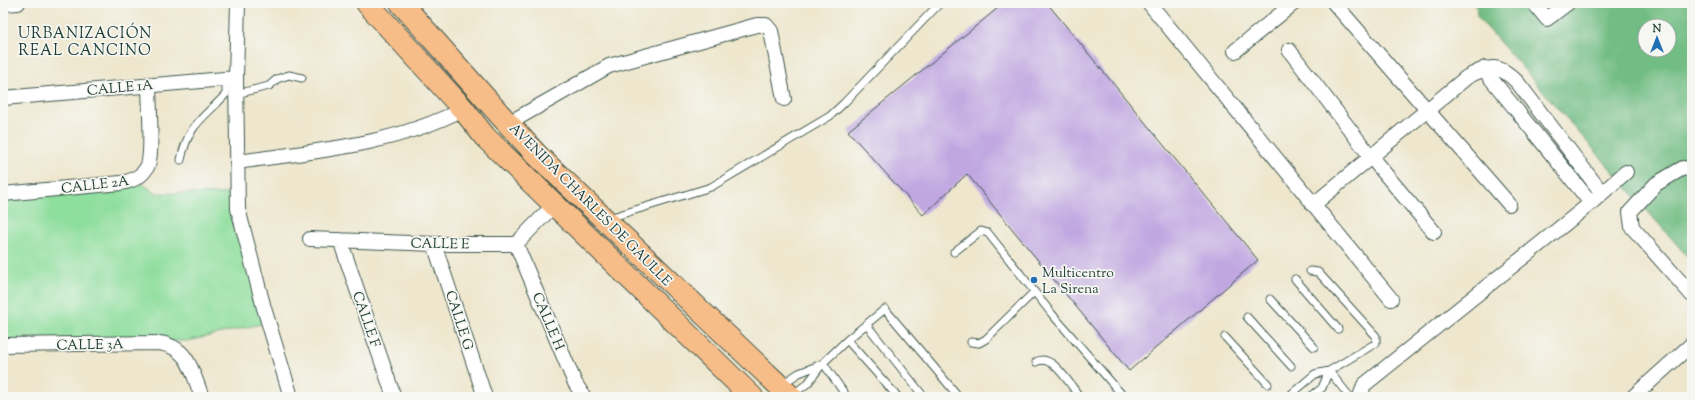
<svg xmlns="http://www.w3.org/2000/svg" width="1695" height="400" viewBox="0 0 1695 400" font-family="'Sorts Mill Goudy',serif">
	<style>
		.green { fill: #8ede9d; stroke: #568e68 }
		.forest { fill: #72bd84; stroke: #487d5c; fill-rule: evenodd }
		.building { fill: #c0a7e1 }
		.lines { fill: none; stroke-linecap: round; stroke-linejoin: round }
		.lane-casing { stroke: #3e564b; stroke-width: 9 }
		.street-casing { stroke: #3e564b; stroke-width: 16 }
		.primary-casing { stroke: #3e564b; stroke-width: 24 }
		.lane { stroke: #fff; stroke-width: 7 }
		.street { stroke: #fff; stroke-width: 14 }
		.primary { stroke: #f7bd88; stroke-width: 22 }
		.poi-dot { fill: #1f6fb2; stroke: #f6f6f2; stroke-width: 1.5 }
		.labels { text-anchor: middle; stroke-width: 3.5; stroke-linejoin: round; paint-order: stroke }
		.street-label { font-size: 14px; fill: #1f3d34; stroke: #f6f6f2 }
		.poi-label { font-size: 14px; fill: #1f3d34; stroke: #f6f6f2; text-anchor: start }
		.neighbourhood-label { font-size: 15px; letter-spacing: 1px; fill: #1f3d34; stroke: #f6f6f2 }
	</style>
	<rect width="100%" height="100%" fill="#f6f6f2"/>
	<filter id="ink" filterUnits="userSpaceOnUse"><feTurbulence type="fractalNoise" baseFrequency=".025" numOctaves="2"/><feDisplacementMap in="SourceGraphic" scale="8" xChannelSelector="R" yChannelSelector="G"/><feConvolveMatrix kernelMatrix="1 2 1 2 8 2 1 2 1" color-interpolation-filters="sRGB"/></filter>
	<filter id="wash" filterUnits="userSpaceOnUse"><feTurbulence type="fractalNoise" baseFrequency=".012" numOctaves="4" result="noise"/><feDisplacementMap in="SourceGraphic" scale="16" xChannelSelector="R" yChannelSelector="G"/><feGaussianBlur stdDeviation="0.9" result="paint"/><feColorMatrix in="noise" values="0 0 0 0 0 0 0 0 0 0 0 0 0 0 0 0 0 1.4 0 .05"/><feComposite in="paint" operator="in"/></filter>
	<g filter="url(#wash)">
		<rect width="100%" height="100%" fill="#eee7ce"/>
		<path class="green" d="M143,184L155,193L231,194L265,323L188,341H3V195Z"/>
		<path class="forest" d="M1476,3H1692V262L1477,16ZM1645,26H1669V50H1645Z"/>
		<g id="blocks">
			<path class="building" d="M1004,3H1047L1258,260L1129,371L967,174L923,215L848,131Z"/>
		</g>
	</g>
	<g filter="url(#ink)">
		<use href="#blocks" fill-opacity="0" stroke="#3e564b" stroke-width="1"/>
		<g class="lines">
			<defs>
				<path id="lane" d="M236,94L269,86L277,79L289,75L302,78
					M181,160C188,124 203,119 226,94V79
					M609,218L711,187L830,116L844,103L940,3
					M954,252L981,231L988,233L1052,314L1124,397
					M1295,279L1338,329
					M1270,299L1314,347
					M1247,317L1291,366
					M866,324L924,397
					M1225,337L1268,384
					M847,340L898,397
					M971,342L979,343L986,339L1034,292
					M1036,362C1052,352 1070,385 1080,397
					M823,363L847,397
					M1329,371L1350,397
					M782,384L799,373L822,364
					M792,395L808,383L823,363L847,340L885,309L959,397
					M1288,397L1315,374L1329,371L1376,343V336L1318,272L1310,271
					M1310,397L1322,388L1329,371"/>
				<path id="street" d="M238,3L236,78L238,209L264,308L291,397
					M1149,3L1391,299
					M1334,3L1509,204
					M1534,3L1547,19L1568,3
					M3,4L18,3
					M1289,50L1371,157L1434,232
					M1235,51L1294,3
					M1485,68L1489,76L1591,203
					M3,98L236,78
					M509,123L609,66L757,25H766L771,31L784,99
					M237,162C314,151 392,146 463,109
					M1692,170L1683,168L1656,184L1630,212L1632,227L1692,295
					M3,194L121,183C132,181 143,177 148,165C153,150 149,102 149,84
					M1313,205L1467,77C1490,65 1499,63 1518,83L1602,193
					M310,239L434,244H516L554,205
					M340,240L394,397
					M434,244L485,397
					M516,244L575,383L584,397
					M3,345L159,343C189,347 192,372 202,397
					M1360,397L1364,385L1591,203L1626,172
					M1633,397L1692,344"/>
				<path id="primary" d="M367,3L463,109L485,137L752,397
					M401,3L502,117L537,155L791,397"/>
			</defs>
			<use href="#lane" class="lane-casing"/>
			<use href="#street" class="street-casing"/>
			<use href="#primary" class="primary-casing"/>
			<use href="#lane" class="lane"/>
			<use href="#street" class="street"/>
			<use href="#primary" class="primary"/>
		</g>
	</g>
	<circle class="poi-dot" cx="1034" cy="280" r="4"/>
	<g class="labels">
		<g class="street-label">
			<text transform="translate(120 87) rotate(-5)" y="5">CALLE 1A</text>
			<text transform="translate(95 184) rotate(-7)" y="5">CALLE 2A</text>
			<text transform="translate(591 204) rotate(45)" y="5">AVENIDA CHARLES DE GAULLE</text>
			<text transform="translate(440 243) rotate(1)" y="5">CALLE E</text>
			<text transform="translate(367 319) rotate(71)" y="5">CALLE F</text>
			<text transform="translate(460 320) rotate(72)" y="5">CALLE G</text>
			<text transform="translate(549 321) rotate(67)" y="5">CALLE H</text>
			<text transform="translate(90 344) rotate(-1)" y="5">CALLE 3A</text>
		</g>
		<g class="poi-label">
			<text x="1042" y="277">Multicentro<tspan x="1042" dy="16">La Sirena</tspan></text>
		</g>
		<g class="neighbourhood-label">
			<text x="85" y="38">URBANIZACIÓN<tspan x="85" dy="17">REAL CANCINO</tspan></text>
		</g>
	</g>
	<rect width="1695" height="400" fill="none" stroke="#f6f6f2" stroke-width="16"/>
	<g transform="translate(1657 38)"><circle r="19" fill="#f6f6f2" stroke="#a0aca6"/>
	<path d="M0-3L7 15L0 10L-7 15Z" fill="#1f6fb2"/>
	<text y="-6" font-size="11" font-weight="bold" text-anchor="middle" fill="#1f3d34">N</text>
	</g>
</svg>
